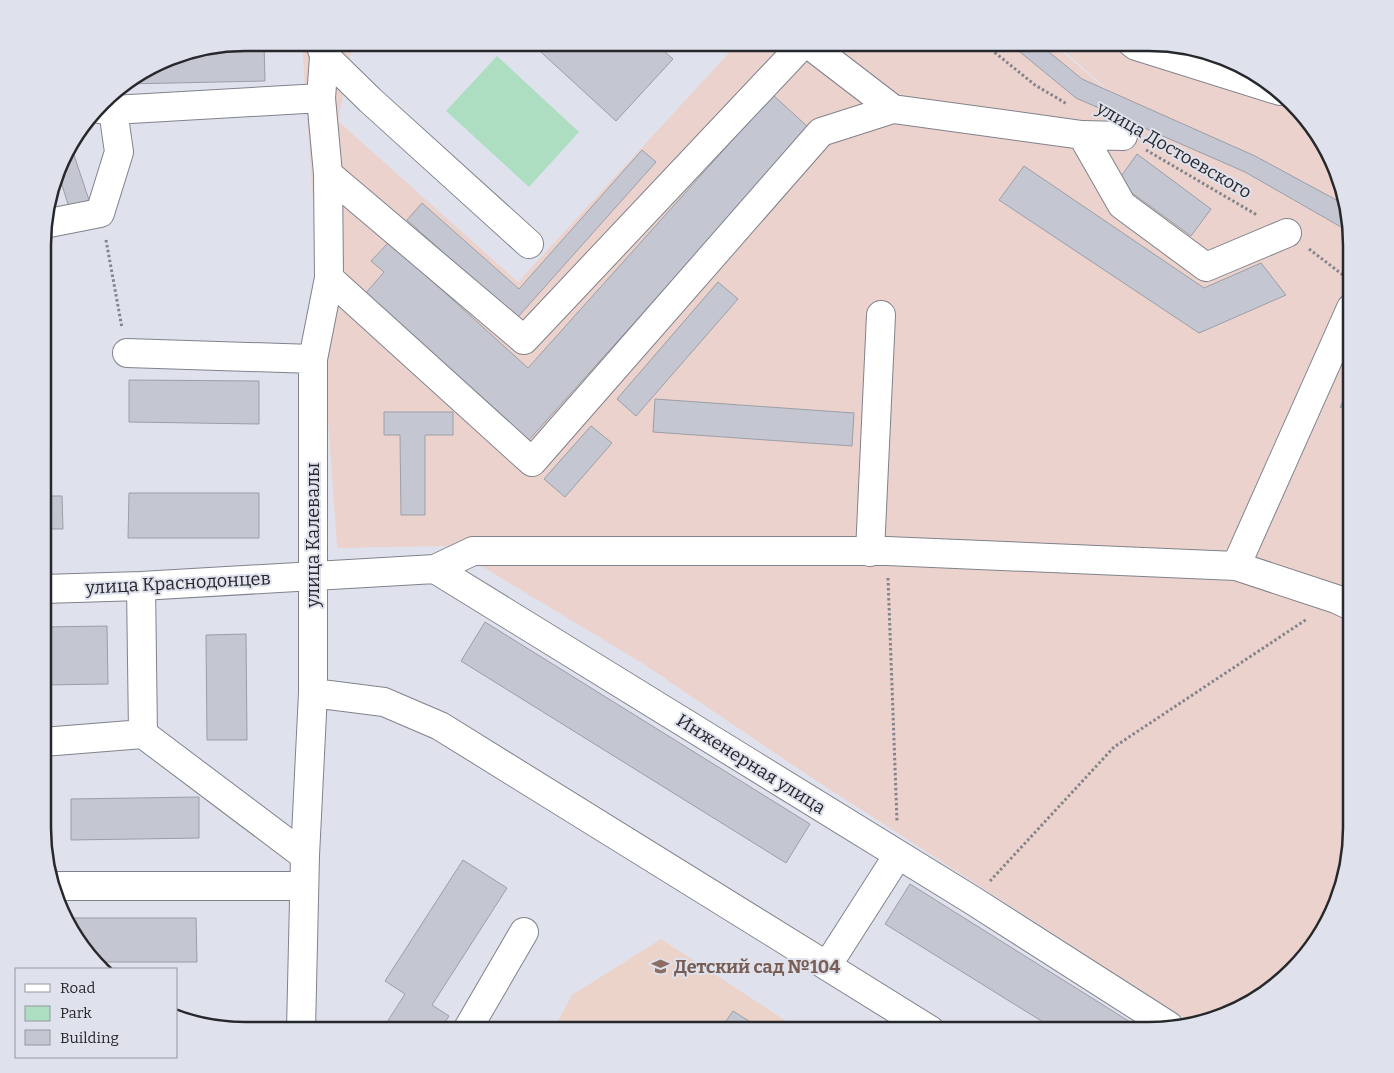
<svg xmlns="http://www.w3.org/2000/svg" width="1394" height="1073" viewBox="0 0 1394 1073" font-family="Bitter,serif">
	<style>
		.industrial { fill: #ecd2cd }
		.education { fill: #ebd3c9 }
		.green { fill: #aedec2 }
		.building { fill: #c4c7d1; stroke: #9b9ea7 }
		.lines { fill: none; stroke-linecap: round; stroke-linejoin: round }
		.minor-casing { stroke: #80828c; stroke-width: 30 }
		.path { stroke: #82848b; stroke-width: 3; stroke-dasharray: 2.5 2.5; stroke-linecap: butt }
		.minor { stroke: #fff; stroke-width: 28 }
		.labels { text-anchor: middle; stroke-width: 4; stroke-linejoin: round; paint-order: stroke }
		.street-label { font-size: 18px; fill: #27282c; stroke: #dfe2ed }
		.education-label { font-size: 18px; font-weight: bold; fill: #785e54; stroke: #dfe2ed; text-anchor: start }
		.rim { fill: none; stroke: #27282c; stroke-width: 2.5 }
	</style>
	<rect width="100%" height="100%" fill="#dfe2ed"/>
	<path class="industrial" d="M302,43H353L338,121L518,282L738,43H1052L1110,93L1344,212L1351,245V841L1336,906L1301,961L1238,1010L1189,1021L815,780L642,663L448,546L337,548Z
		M1055,43H1162L1226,58L1282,93L1331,156L1341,202L1108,90Z"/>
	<path class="education" d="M661,939L800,1030H553L572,995Z"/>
	<path class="green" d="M497,56L579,132L529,187L446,111Z"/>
	<path class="building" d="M245,42L264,43L265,81L126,84L180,53Z
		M531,43H655L673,59L616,121Z
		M1009,43H1038L1082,79L1255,156L1342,203L1348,231L1245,172L1076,98Z
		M773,95L809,128L528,441L365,294L384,272L371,261L389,242L528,368Z
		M70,143L89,200L69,207L59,176Z
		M642,150L656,162L517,318L407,220L422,203L519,289Z
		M1137,154L1211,209L1191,236L1117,182Z
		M1024,166L1204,288L1261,263L1286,295L1199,333L999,200Z
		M718,282L738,299L636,416L617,399Z
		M129,380L259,381V424L129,422Z
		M1351,386V413L1340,407Z
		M655,399L854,413L852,446L653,432Z
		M384,412H453V435H425V515H401L400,435H384Z
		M591,426L612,443L565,497L544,479Z
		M129,493H259V538H128Z
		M44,496H62L63,529H44Z
		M485,622L810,824L786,863L461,661Z
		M107,626L108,684L43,685V627Z
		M246,634L247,740H207L206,635Z
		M199,797V838L71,840V799Z
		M463,860L507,888L432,1005L449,1016L440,1030H382L405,994L385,981Z
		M910,884L1143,1030H1056L885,924Z
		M67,918H196L197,962H98L67,921Z
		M733,1011L763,1030H720Z"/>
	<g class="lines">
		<defs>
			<path id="minor" d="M807,43L893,109
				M1132,43L1136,46L1280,91
				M320,44L324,55L370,100L529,244
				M99,109L113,110L321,98
				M1082,135L1122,205L1206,267L1287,233
				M328,174L524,340L804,43
				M44,224L100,213L119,152L113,110
				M329,278L532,462L821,132L893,109L1082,135L1123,136
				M127,353L313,359
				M870,552L881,315
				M1236,566L1351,308
				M435,569L473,551H887L1236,566L1336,599L1351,606
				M141,586L143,734
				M43,589L141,586L435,569L972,900L1169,1026
				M313,693L384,702L440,726L827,966
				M43,742L143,734L305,856
				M898,855L827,966L930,1030
				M55,886H304
				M301,1030L305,856L313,693V359L329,278L328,174L321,98L325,43
				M467,1030L524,932"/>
		</defs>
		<use href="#minor" class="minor-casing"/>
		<path class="path" d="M983,43L1035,85L1067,104
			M1146,150L1257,215
			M106,240L122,328
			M1309,249L1351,281
			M888,578L897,821
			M990,881L1114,747L1307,619"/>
		<use href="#minor" class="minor"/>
	</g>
	<defs>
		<symbol id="school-bare" viewBox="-9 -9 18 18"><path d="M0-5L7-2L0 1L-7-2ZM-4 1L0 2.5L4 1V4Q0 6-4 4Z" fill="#8d6e63" stroke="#dfe2ed" stroke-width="2.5" paint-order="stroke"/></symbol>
	</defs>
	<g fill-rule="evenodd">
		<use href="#school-bare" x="648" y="954" width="25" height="25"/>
	</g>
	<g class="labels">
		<g class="street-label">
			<text transform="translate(1174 150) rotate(30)" y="6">улица Достоевского</text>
			<text transform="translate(313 535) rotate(-90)" y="6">улица Калевалы</text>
			<text transform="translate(178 583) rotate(-3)" y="6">улица Краснодонцев</text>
			<text transform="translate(751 764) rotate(32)" y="6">Инженерная улица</text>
		</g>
		<g class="education-label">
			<text x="674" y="973">Детский сад №104</text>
		</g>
	</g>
	<path d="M0 0H1394V1073H0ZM245 51H1149A194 194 0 0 1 1343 245V828A194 194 0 0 1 1149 1022H245A194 194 0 0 1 51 828V245A194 194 0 0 1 245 51Z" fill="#dfe2ed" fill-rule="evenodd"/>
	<path class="rim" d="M245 51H1149A194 194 0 0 1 1343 245V828A194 194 0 0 1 1149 1022H245A194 194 0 0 1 51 828V245A194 194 0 0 1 245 51Z"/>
	<rect x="15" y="968" width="162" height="90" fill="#dfe2ed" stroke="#9598a0"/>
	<rect x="25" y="984" width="25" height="8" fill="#ffffff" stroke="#9598a0"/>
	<text x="60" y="993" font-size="15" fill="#27282c">Road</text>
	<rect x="25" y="1006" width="25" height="15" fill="#aedec2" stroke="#9598a0"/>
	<text x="60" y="1018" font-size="15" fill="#27282c">Park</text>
	<rect x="25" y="1030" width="25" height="15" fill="#c4c7d1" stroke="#9598a0"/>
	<text x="60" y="1043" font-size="15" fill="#27282c">Building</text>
</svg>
